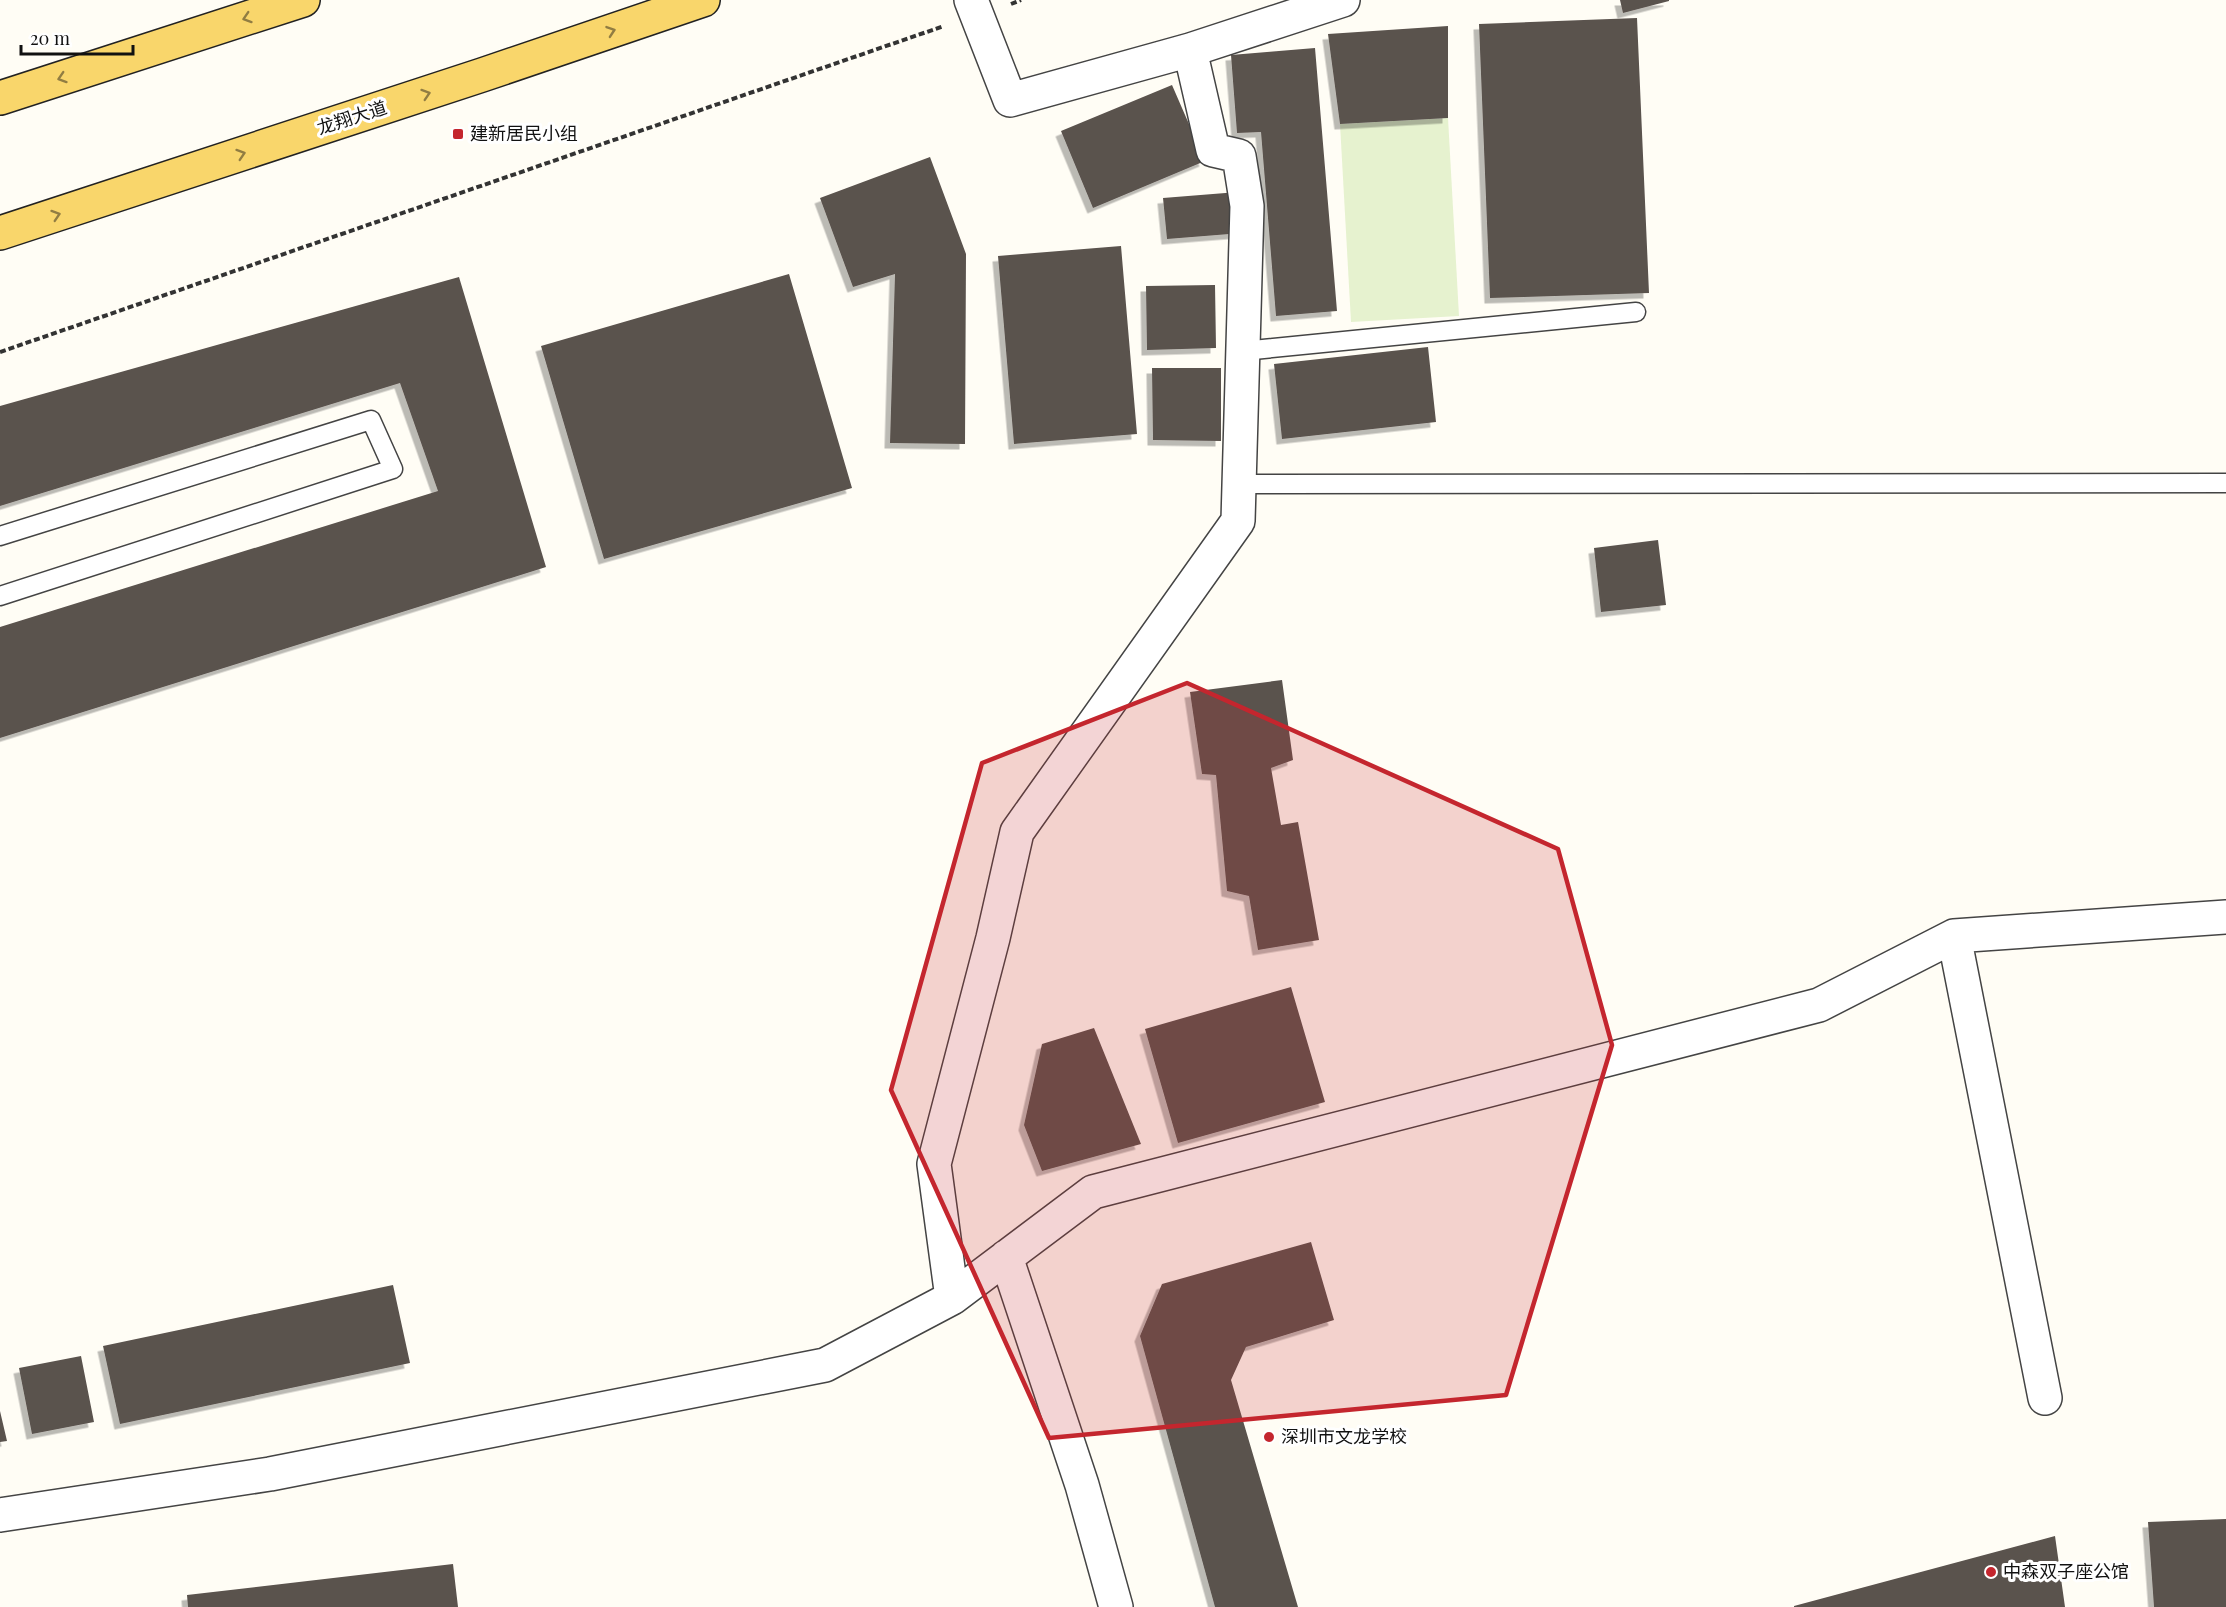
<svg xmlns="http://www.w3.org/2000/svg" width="2226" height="1607" viewBox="0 0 2226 1607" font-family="'Playfair Display','Noto Sans SC',serif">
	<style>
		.pitch { fill: #e6f2cf }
		.building { fill: #5a524d; filter: url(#shadow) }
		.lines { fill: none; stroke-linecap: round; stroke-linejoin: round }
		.service-casing { stroke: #444; stroke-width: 21 }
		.minor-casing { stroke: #444; stroke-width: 36 }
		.primary-casing { stroke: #222; stroke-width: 36 }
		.path { stroke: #333; stroke-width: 4; stroke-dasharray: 6 3; stroke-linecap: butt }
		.service { stroke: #fff; stroke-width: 18 }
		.minor { stroke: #fff; stroke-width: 33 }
		.primary { stroke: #f9d66b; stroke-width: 33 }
		.oneway { stroke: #917d42 }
		.marked { fill: #c4262e; fill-opacity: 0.2; stroke: #c4262e; stroke-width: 4.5; stroke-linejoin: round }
		.poi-dot { fill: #c4262e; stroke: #fff; stroke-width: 2 }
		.labels { text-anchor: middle; stroke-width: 6; stroke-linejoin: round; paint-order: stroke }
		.street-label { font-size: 18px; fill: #111; stroke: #fff }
		.poi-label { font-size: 18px; fill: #111; stroke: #fff; text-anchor: start }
	</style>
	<defs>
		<filter id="shadow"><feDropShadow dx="-5.5" dy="5.5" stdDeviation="0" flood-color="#0004"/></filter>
	</defs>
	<rect width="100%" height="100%" fill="#fffdf5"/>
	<path class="pitch" d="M1448,118L1459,316L1351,322L1340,124Z"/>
	<path class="building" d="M1620,0H1669V1L1623,13Z
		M1637,18L1649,293L1490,298L1479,24Z
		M1448,26V118L1340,124L1328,34Z
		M1315,48L1337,311L1276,316L1261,132L1237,133L1231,55Z
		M1172,85L1205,161L1093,208L1061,131Z
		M930,157L966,254L965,444L890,443L895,274L853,287L820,198Z
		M1238,192L1242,233L1167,239L1163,198Z
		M1121,246L1137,434L1014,444L998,256Z
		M789,274L852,488L604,559L541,346Z
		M459,277L546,567L0,738V627L438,491L400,383L0,506V406Z
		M1215,285L1216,348L1147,350L1146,286Z
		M1428,347L1436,422L1282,439L1274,364Z
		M1152,368H1221V441L1153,440Z
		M1658,540L1666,605L1601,612L1594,548Z
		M1282,680L1293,760L1271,768L1281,825L1298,822L1319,940L1258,950L1249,896L1227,891L1216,775L1202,774L1190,692Z
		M1291,987L1325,1102L1178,1143L1145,1029Z
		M1094,1028L1141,1144L1042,1171L1024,1125L1042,1044Z
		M1311,1242L1334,1320L1246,1347L1231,1380L1298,1607H1215L1140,1336L1162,1284Z
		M393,1285L410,1363L120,1424L103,1346Z
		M81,1356L94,1422L32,1434L19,1368Z
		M0,1411L7,1441L0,1442Z
		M2226,1519V1607H2154L2148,1522Z
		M2055,1536L2065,1607H1794V1606Z
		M453,1564L458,1607H188L187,1595Z"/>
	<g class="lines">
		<defs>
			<path id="service" d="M1243,351L1636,312
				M1239,484L2226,483
				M0,536L371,420L393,469L0,596"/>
			<path id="minor" d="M971,0L1010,100L1190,50L1213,150L1239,156L1247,206L1238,521L1017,832L993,938L934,1164L952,1298L1093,1192L1819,1005L1954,936
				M1190,50L1343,0
				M1006,1257L1082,1485L1116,1607
				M2045,1398L1954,936L2226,917
				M0,1515L270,1474L825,1365L952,1298"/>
			<path id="primary" d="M0,98L303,0
				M0,233L482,75L703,0"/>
		</defs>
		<use href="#service" class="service-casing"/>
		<use href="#minor" class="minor-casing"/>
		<use href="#primary" class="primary-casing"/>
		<path class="path" d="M1011,4L1021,0
			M0,352L944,26"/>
		<use href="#service" class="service"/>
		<use href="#minor" class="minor"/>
		<use href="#primary" class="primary"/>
	</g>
	<defs><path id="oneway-chevron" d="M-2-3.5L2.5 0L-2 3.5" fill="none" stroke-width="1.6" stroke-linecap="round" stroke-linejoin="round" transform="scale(1.5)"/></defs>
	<g class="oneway">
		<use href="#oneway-chevron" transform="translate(247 18) rotate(162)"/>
		<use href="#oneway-chevron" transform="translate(611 31) rotate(-19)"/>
		<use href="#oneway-chevron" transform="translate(62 78) rotate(162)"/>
		<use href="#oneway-chevron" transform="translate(426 94) rotate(-18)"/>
		<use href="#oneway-chevron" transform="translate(241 154) rotate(-18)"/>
		<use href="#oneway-chevron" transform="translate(56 215) rotate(-18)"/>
	</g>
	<path class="marked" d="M1187,683L1558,849L1612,1045L1506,1395L1049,1438L891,1090L982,763Z"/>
	<g class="poi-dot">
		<rect x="452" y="128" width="12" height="12" rx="3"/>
		<circle cx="1269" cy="1437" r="6"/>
		<circle cx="1991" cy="1572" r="6"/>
	</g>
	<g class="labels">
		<g class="street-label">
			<text transform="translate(352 118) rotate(-18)" y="6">龙翔大道</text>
		</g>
		<g class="poi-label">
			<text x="470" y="140">建新居民小组</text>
			<text x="1281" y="1443">深圳市文龙学校</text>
			<text x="2003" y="1578">中森双子座公馆</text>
		</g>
	</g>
	<path d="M21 45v9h112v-9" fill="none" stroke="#111111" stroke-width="3"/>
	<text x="30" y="45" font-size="18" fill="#111111" stroke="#ffffff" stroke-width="4.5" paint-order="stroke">20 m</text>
</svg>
